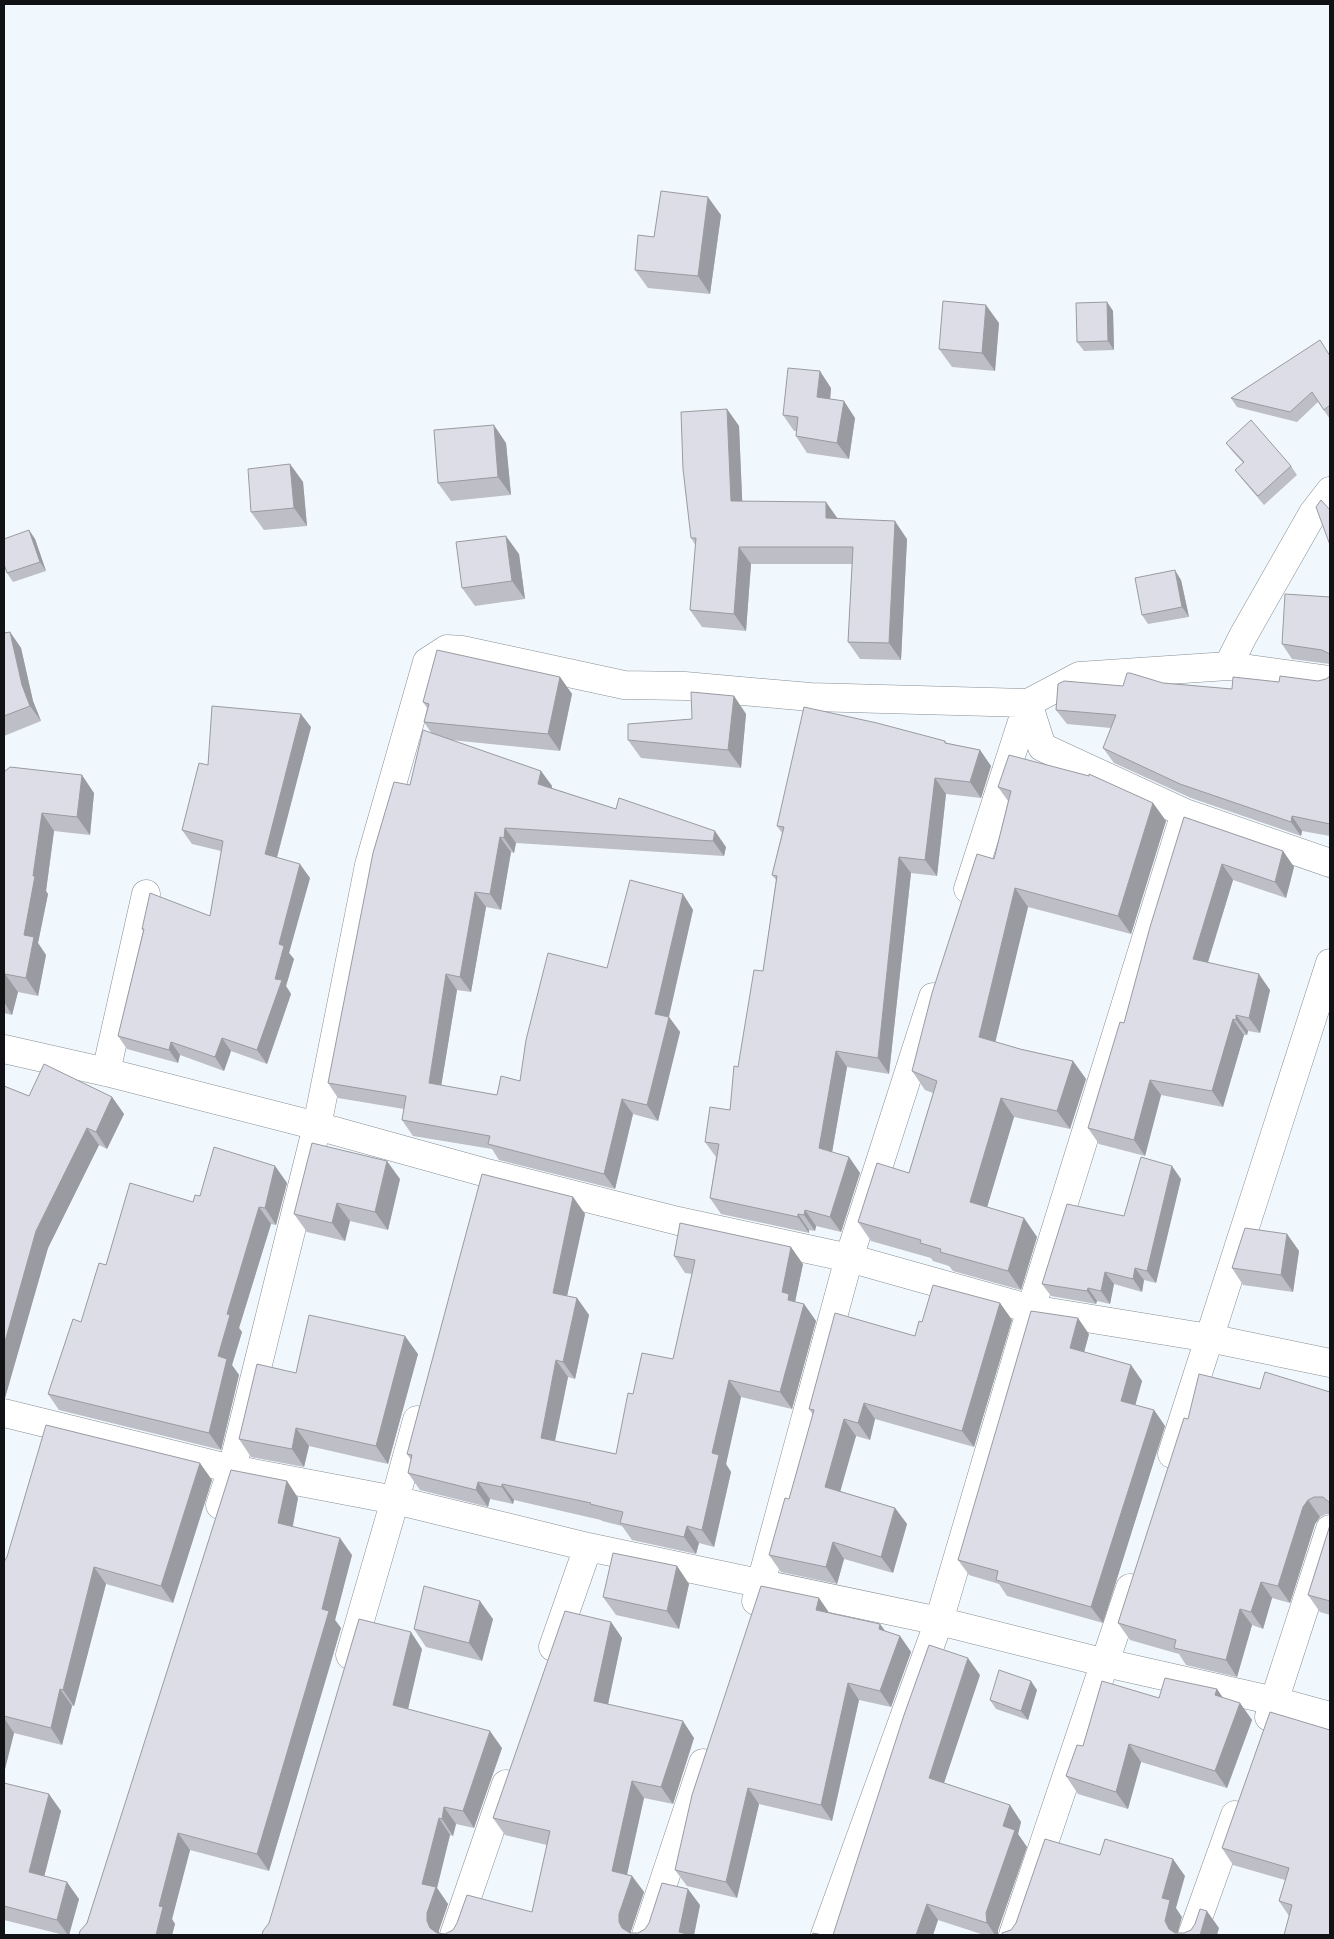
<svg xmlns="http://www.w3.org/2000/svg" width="1334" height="1939" viewBox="0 0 1334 1939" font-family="'Exo 2',sans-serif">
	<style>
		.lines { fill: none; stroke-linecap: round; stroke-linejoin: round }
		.minor-casing { stroke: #868e94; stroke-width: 29 }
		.minor { stroke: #fff; stroke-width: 28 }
		.wall { fill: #bdbec6 }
		.shaded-wall { fill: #9a9ba1 }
		.building { fill: #dcdde6; stroke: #9a9ba1 }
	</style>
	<rect width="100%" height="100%" fill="#f1f8fd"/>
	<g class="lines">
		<defs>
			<path id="minor" d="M1228,666L1330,680
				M1028,703L1042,747L1185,813L1330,863
				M968,889L1028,703
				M4,1049L106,1072L317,1126L483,1172L678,1221L849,1258L1031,1309L1209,1338L1330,1363
				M106,1072L146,894
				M4,1413L232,1469L395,1500L588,1547L939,1621L1106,1663L1275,1701L1330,1716
				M1172,1454L1330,963
				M220,1505L232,1469L317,1126L369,865L427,662L447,649L462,650L624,685L685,686L810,697L1028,703L1079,676L1228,666L1243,636L1313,513L1330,491
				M756,1601L849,1258L933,997
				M553,1647L588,1547
				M350,1655L395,1500L417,1420
				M1269,1717L1330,1529
				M454,1935L506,1784
				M646,1935L703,1763
				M825,1935L939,1621L1031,1309L1185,813
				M1013,1935L1130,1588
				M1192,1935L1235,1815"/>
		</defs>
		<use href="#minor" class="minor-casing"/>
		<use href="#minor" class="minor"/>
	</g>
	<path class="wall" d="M721,215L710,294L648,288L635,270Z
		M1107,302L1113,311L1114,350L1084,351L1077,342Z
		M999,323L995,371L952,367L939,349Z
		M1330,355V419L1318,402L1297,422L1237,407L1231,398Z
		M831,388L830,399L855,418L849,459L807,453L796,436V431H794L783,415Z
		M727,409L739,426L742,501L838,518L907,539L901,660L860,659L848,642L852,564H751L746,631L702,627L690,610L696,546L691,538Z
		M506,443L511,495L451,501L438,483Z
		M1226,443L1291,466L1297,475L1264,505L1242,479L1235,470L1243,463L1233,452Z
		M290,464L303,482L307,526L264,530L251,512Z
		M29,530L35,539L46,571L13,582L7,573Z
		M519,554L525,599L475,606L462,588Z
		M1181,580L1189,617L1148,624L1142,615Z
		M1330,597V664L1292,659L1282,644Z
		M10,632L21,648L33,701L41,721L4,736V633Z
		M1330,676V836L1302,831L1301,836L1191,798L1114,763L1103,748L1111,728L1067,724L1056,710L1123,686L1163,683L1232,689L1279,682L1318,681L1326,679Z
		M560,677L572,694L560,751L451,740L541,771L552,786V788L616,809L619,798L726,847L724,856L516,843L514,853L511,852L501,910L486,907L471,992L457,990L441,1086L497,1095L520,1081L607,968L683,894L693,910L669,1017L680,1032L658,1121L633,1114L615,1189L499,1160L492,1149L413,1136L402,1120L404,1109L338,1098L328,1083L410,785L432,734L424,722L427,708L423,702Z
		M734,696L746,714L741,768L641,758L628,740L692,719Z
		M311,727L277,858L310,878L289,953L294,959L286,986L291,994L267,1064L231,1051L224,1071L180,1055L178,1063L127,1049L118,1036L143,931L142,929L210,916L221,851L192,844L182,830L208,765Z
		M945,741L947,743L980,750L991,766L981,798L946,794L937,876L911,873L889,1074L847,1067L832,1152L849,1157L860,1173L841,1232L816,1226L815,1231L809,1230V1233L721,1214L710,1198L716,1157L705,1142L730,1110L738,1067L763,971L776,880L772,875L782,833L777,826Z
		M4,772L94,793L90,835L54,831L46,891L48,894L38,943L46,955L38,996L18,992L12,1015L4,1013Z
		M998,787L1153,803L1166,821L1131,934L1028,907L995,1042L1020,1049L1073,1061L1086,1079L1070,1129L1014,1117L987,1207L1024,1218L1037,1237L1021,1290L953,1271L949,1266L933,1261L931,1258L871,1241L858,1222L909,1173L933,1093L925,1090L912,1071L994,859L1008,801Z
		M1184,817L1283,851L1294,867L1286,898L1233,880L1208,962L1270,990L1260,1033L1248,1031L1247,1035H1244L1223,1107L1161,1095L1145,1156L1099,1144L1088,1128L1124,1023Z
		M4,1086L29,1096L112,1097L124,1114L107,1149L99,1145L48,1248L5,1398L4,1397Z
		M275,1166L287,1183L276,1225L271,1224L239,1328L242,1332L232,1365L239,1375L221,1450L59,1410L48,1394L81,1322L106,1265L193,1202L200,1196Z
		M400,1179L388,1230L350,1221L345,1241L307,1232L294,1214Z
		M1181,1179L1156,1283L1144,1280L1142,1292L1114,1284L1110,1304L1097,1301L1096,1304L1051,1296L1042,1284Z
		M573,1197L585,1214L567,1296L577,1298L589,1315L575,1379L568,1377L555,1441L616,1454L633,1394L673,1359L692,1274L685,1273L674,1256L803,1264L795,1302L804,1304L816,1321L792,1409L741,1397L726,1464L731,1472L714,1547L699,1543L696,1554L632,1540L622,1526L602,1521L601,1520L514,1500L513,1504L490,1499L488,1507L420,1490L408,1473L411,1460L407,1454Z
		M1287,1234L1299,1251L1293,1292L1243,1285L1232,1268Z
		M1000,1303L1012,1320L974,1447L875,1419L870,1440L856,1436L840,1491L895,1508L907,1524L893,1573L844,1559L837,1584L781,1572L769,1555L789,1499L813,1415L809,1409L915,1336L922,1322Z
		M1089,1334L1084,1352L1131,1365L1142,1381L1135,1405L1154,1410L1165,1426L1103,1623L1007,1596L999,1584L969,1575L958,1560Z
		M418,1354L388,1464L309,1446L304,1467L251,1457L239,1439L296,1373Z
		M1260,1389L1330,1392V1514H1326L1320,1517L1315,1524L1290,1603L1272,1598L1263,1629L1252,1625L1237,1677L1186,1665L1179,1654L1130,1640L1118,1623L1188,1419Z
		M212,1480L173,1603L106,1584L74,1706H72L62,1745L14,1733L4,1773V1562Z
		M287,1481L298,1498L293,1526L352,1555L335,1620L341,1628L269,1871L190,1850L172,1919L175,1924L172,1935H79L87,1923Z
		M1330,1525V1615L1320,1612L1308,1595Z
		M677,1566L689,1584L679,1629L616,1615L603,1597Z
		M819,1598L829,1613L900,1636L911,1652L891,1707L859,1700L832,1821L759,1804L737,1898L687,1886L675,1870Z
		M493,1619L482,1661L426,1647L414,1629Z
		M611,1622L622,1638L608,1705L694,1738L673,1804L644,1798L627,1874L632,1876L644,1892L631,1931V1933H638L700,1905L694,1935H262L422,1649L408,1709L502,1748L474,1828L456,1824L453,1836L450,1835L437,1888L448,1904L439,1930V1933L445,1934L532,1912L547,1845L505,1835L493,1818Z
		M980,1675L944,1783L1010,1805L1021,1822L1018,1834L1027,1847L998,1930V1935H984L938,1920L933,1935H833Z
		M1217,1689L1223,1698L1240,1703L1252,1720L1227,1788L1141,1762L1128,1809L1078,1794L1066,1776L1083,1746L1159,1698Z
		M1037,1690L1028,1720L996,1709L990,1700Z
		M1330,1730V1935L1289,1916L1279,1901L1285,1880L1233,1865L1222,1848Z
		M4,1783L61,1811L44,1876L79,1899L69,1935H64L4,1920Z"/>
	<path class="shaded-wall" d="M708,197L721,215L710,294L698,276Z
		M1107,302L1113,311L1114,350L1108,341Z
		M986,305L999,323L995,371L982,353Z
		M820,371L831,388L829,414L817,397Z
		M844,401L855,418L849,459L837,443Z
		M727,409L739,426L743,518L731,501Z
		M494,425L506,443L511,495L498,477Z
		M290,464L303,482L307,526L294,508Z
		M826,502L838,519L826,518Z
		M895,521L907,539L901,660L889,643Z
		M29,530L35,539L46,571L40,562Z
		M506,536L519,554L525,599L512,581Z
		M739,547L751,564L746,631L734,614Z
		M1175,570L1181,580L1189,617L1182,607Z
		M10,632L21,648L33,701L41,721L30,706L22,685Z
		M560,677L572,694L560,751L548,734Z
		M734,696L746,714L741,768L728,750Z
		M301,714L311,727L274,868L265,854Z
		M980,750L991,766L981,798L970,782Z
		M541,771L552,786L549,800L538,784Z
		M82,775L94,793L90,835L77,817Z
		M935,778L946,794L937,876L925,860Z
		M1153,803L1166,821L1131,934L1118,916Z
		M42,813L54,831L46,891L48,894L38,943L46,955L38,996L26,978L24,935Z
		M1292,816L1302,831L1301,836L1291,822Z
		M505,828L516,843L514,853L504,838Z
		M715,831L726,847L724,856L713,841Z
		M500,837L511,852L501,910L490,894Z
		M1283,851L1294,867L1286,898L1275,882Z
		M899,857L911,873L889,1074L878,1058Z
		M300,864L310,878L289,953L294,959L286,986L291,994L267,1064L257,1050L275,979L279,944Z
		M1222,864L1233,880L1204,975L1193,959Z
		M1015,888L1028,907L992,1056L979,1037Z
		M475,892L486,907L471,992L460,977Z
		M683,894L693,910L666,1029L655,1014Z
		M5,974L18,992L12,1015L4,1002V980Z
		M446,974L457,990L439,1099L429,1083Z
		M1259,974L1270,990L1260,1033L1249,1018Z
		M1236,1015L1248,1031L1247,1035L1236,1020Z
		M669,1017L680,1032L658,1121L647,1105Z
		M1233,1019L1244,1035L1223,1107L1212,1091Z
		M222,1038L231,1051L224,1071L215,1057Z
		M171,1042L180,1055L178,1063L169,1050Z
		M836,1051L847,1067L830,1164L819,1148Z
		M1073,1061L1086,1079L1070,1129L1057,1111Z
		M1150,1080L1161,1095L1145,1156L1134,1140Z
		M112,1097L124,1114L107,1149L96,1132Z
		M1001,1098L1014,1117L983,1221L970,1202Z
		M622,1099L633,1114L615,1189L604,1174Z
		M87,1128L99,1145L48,1248L5,1398L4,1395V1345L36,1231Z
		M849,1157L860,1173L841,1232L830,1217Z
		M387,1161L400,1179L388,1230L375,1212Z
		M275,1166L287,1183L276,1225L265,1208Z
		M1172,1166L1181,1179L1156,1283L1147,1271Z
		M573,1197L585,1214L564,1310L553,1293Z
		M337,1203L350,1221L345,1241L332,1223Z
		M259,1207L271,1224L239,1328L242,1332L232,1365L239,1375L221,1450L209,1433L218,1356L227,1314Z
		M805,1210L816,1226L815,1231L804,1215Z
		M798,1214L809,1230V1233L798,1217Z
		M1024,1218L1037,1237L1021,1290L1008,1271Z
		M1287,1234L1299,1251L1293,1292L1281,1275Z
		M791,1247L803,1264L795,1302L800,1317L782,1292Z
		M1135,1268L1144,1280L1142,1292L1133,1279Z
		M1105,1272L1114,1284L1110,1304L1101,1291Z
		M1088,1288L1097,1301L1096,1304L1087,1291Z
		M577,1298L589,1315L575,1379L563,1362Z
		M1000,1303L1012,1320L974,1447L962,1431Z
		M804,1304L816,1321L792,1409L780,1392Z
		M1078,1318L1089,1334L1081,1364L1070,1348Z
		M405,1336L418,1354L388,1464L376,1446Z
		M556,1360L568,1377L552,1455L541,1438Z
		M1131,1365L1142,1381L1132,1417L1121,1401Z
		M729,1380L741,1397L726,1464L731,1472L714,1547L702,1530L712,1453Z
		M864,1403L875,1419L870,1440L858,1423Z
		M1154,1410L1165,1426L1103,1623L1091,1607Z
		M844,1419L856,1436L837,1503L825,1487Z
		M296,1428L309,1446L304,1467L292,1449Z
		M200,1463L212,1480L173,1603L161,1586Z
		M287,1481L298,1498L290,1539L278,1523Z
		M478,1482L490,1499L488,1507L476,1490Z
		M502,1484L514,1500L513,1504L502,1487Z
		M1308,1500L1320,1517L1315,1524L1290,1603L1278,1586L1303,1507Z
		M895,1508L907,1524L893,1573L881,1557Z
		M687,1526L699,1543L696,1554L684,1537Z
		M340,1538L352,1555L335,1620L341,1628L269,1871L257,1854L322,1609Z
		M833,1542L844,1559L837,1584L826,1567Z
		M677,1566L689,1584L679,1629L667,1611Z
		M94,1567L106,1584L74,1706L63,1690Z
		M1261,1582L1272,1598L1263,1629L1251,1612Z
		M819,1598L830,1614L816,1610Z
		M480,1601L493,1619L482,1661L469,1643Z
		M1240,1609L1252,1625L1237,1677L1226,1660Z
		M611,1622L622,1638L605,1718L594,1701Z
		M880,1624L892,1640L879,1629Z
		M411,1632L422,1649L405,1722L393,1705Z
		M900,1636L911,1652L891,1707L880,1691Z
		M968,1658L980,1675L940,1795L929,1778Z
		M1031,1681L1037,1690L1028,1720L1021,1711Z
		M848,1683L859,1700L832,1821L821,1805Z
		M60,1689L72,1706L62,1745L51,1728Z
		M1217,1689L1229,1707L1215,1695Z
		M1240,1703L1252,1720L1227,1788L1215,1771Z
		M4,1718L14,1733L4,1773Z
		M683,1721L694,1738L673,1804L661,1787Z
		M490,1731L502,1748L474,1828L463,1811Z
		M1129,1744L1141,1762L1128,1809L1116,1792Z
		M632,1781L644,1798L624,1888L612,1871Z
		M748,1788L759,1804L737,1898L726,1882Z
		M49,1794L61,1811L41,1889L29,1872Z
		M1010,1805L1021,1822L1018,1834L1027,1847L998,1930V1935H995L987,1923L986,1913L1003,1826Z
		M444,1807L456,1824L453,1836L442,1819Z
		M439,1818L450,1835L437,1888L448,1904L439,1930V1935L430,1928L427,1921L422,1884Z
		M178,1833L190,1850L172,1919L175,1924L172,1935H156L159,1906Z
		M1173,1859L1185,1876L1176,1908L1182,1917L1177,1935L1169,1929L1165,1921L1162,1898Z
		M632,1876L644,1892L631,1931V1935L622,1928L619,1922V1914Z
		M67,1882L79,1899L69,1935H68L57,1920Z
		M688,1889L700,1905L694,1935H682L679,1932Z
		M927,1904L938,1920L933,1935H916Z
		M1207,1911L1219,1928L1217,1935H1200Z"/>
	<path class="building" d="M661,191L708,197L698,276L635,270L638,235L654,237Z
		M943,301L986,305L982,353L939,349Z
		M1107,302L1108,341L1077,342L1076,303Z
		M1320,340L1330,356V405L1324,410L1312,392L1290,412L1231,398Z
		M788,368L820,371L817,397L844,401L837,443L796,436L798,417L783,415Z
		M727,409L731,501L826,502V518L895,521L889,643L848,642L853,547H739L734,614L690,610L696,538H691L683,469L681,412Z
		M1251,420L1291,466L1258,496L1235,470L1244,462L1226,443Z
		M494,425L498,477L438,483L434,430Z
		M290,464L294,508L251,512L248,469Z
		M1321,500L1330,510V545L1316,507Z
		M29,530L40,562L7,573L4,564V539Z
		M506,536L512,581L462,588L456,542Z
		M1175,570L1182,607L1142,615L1135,578Z
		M1285,594L1330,597V654L1322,650L1282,644Z
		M10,632L22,685L30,706L4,716V633Z
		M437,650L560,677L548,734L424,722L429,704L423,702Z
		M1127,673H1130L1163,683L1232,689L1233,677L1279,682L1280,676L1318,681L1326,679L1330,676V824L1292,816L1291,822L1180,784L1103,748L1116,715L1056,710L1058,684L1064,681L1123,686Z
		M691,692L734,696L728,750L628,740V724L692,719Z
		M212,706L301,714L265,854L300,864L279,944L284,946L275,979L282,980L257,1050L222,1038L215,1057L171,1042L169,1050L118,1036L144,929H142L150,893L210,916L223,841L182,830L199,763L208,765Z
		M804,707L877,723L945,741V743L980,750L970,782L935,778L925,860L899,857L878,1058L836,1051L819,1148L849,1157L830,1217L805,1210L804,1215L798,1214V1217L710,1198L719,1144L705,1142L710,1107L730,1110L734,1066L738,1067L754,970L763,971L777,876L772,875L784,827L777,826Z
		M423,730L541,771L538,784L616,809L619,798L715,831L713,841L505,828L504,838L500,837L490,894L475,892L460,977L446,974L429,1083L497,1095L501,1076L520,1081L526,1040L548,953L607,968L630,880L683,894L655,1014L669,1017L647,1105L622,1099L604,1174L488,1144L490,1136L402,1120L406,1096L328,1083L373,853L394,782L410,785Z
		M1009,755L1089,776V774L1153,803L1118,916L1015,888L979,1037L1020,1049L1073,1061L1057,1111L1001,1098L970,1202L1024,1218L1008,1271L940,1252L941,1249L920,1243L921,1240L858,1222L877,1163L909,1173L937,1081L912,1071L932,993L977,854L994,859L1011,791L998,787Z
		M10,767L82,775L77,817L42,813L33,876H35L24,935L34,937L26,978L5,974L4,980V772Z
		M1184,817L1283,851L1275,882L1222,864L1193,959L1259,974L1249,1018L1236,1015V1020L1233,1019L1212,1091L1150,1080L1134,1140L1088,1128L1120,1022L1124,1023L1150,927Z
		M44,1064L112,1097L96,1132L87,1128L36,1231L4,1345V1086L29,1096Z
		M312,1143L387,1161L375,1212L337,1203L332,1223L294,1214Z
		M214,1147L275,1166L265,1208L259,1207L227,1314L230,1315L218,1356L227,1359L209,1433L48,1394L73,1319L81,1322L99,1263L106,1265L130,1183L193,1202L195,1195L200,1196Z
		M1141,1157L1172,1166L1147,1271L1135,1268L1133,1279L1105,1272L1101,1291L1088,1288L1087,1291L1042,1284L1067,1204L1124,1216Z
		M482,1174L573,1197L553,1293L577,1298L563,1362L556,1360L541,1438L616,1454L628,1393L633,1394L642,1353L673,1359L695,1260L674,1256L680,1223L791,1247L782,1292L789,1294L788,1300L804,1304L780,1392L729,1380L712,1453L719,1455L702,1530L687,1526L684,1537L620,1523L623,1512L590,1504L591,1503L502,1484V1487L478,1482L476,1490L408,1473L412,1455L407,1454Z
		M1245,1228L1287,1234L1281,1275L1232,1268Z
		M933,1285L1000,1303L962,1431L864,1403L858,1423L844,1419L825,1487L895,1508L881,1557L833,1542L826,1567L769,1555L785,1498L789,1499L814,1410L809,1409L835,1313L915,1336L919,1321L922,1322Z
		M1031,1311L1078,1318L1070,1348L1131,1365L1121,1401L1154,1410L1091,1607L996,1580L998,1571L958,1560Z
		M309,1315L405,1336L376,1446L296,1428L292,1449L239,1439L257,1364L296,1373Z
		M1265,1372L1330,1392V1503L1323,1497H1314L1308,1500L1303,1507L1278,1586L1261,1582L1251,1612L1240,1609L1226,1660L1174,1648L1176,1640L1118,1623L1184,1418L1188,1419L1199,1374L1260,1389Z
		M46,1425L200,1463L161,1586L94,1567L63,1690L60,1689L51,1728L4,1716V1562L7,1557Z
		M231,1470L287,1481L278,1523L340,1538L322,1609L329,1611L257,1854L178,1833L159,1906L163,1907L156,1935H79L80,1931L87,1923Z
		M1330,1525V1601L1308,1595Z
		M613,1553L677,1566L667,1611L603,1597Z
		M424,1586L480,1601L469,1643L414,1629Z
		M761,1586L819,1598L816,1610L880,1624L879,1629L900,1636L880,1691L848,1683L821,1805L748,1788L726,1882L675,1870L692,1795Z
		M565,1611L611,1622L594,1701L683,1721L661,1787L632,1781L612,1871L632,1876L619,1914V1922L622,1928L630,1933H638L645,1929L649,1923L662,1883L688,1889L679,1932L690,1935H262L263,1931L269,1923L359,1619L411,1632L393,1705L490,1731L463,1811L444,1807L442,1819L439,1818L422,1884L436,1887L427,1913V1921L430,1928L437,1933L445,1934L453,1930L457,1923L467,1895L532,1912L550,1831L493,1818Z
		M929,1645L968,1658L929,1778L1010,1805L1003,1826L1015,1830L986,1913L987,1923L927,1904L916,1935H833L904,1715Z
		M999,1670L1031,1681L1021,1711L990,1700Z
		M1165,1678L1217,1689L1215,1695L1240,1703L1215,1771L1129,1744L1116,1792L1066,1776L1077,1745L1083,1746L1102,1681L1159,1698Z
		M1270,1712L1330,1730V1935H1284L1292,1905L1279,1901L1289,1868L1222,1848Z
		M4,1783L49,1794L29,1872L67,1882L57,1920L4,1906Z
		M1045,1839L1100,1855L1105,1839L1173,1859L1162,1898L1170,1900L1165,1921L1169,1929L1175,1933H1184L1191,1930L1195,1924L1200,1909L1207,1911L1200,1935H1002V1933L1011,1930L1016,1923Z
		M813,1933L823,1935H812Z"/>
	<rect width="1334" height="1939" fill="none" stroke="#101215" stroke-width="10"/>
</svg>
